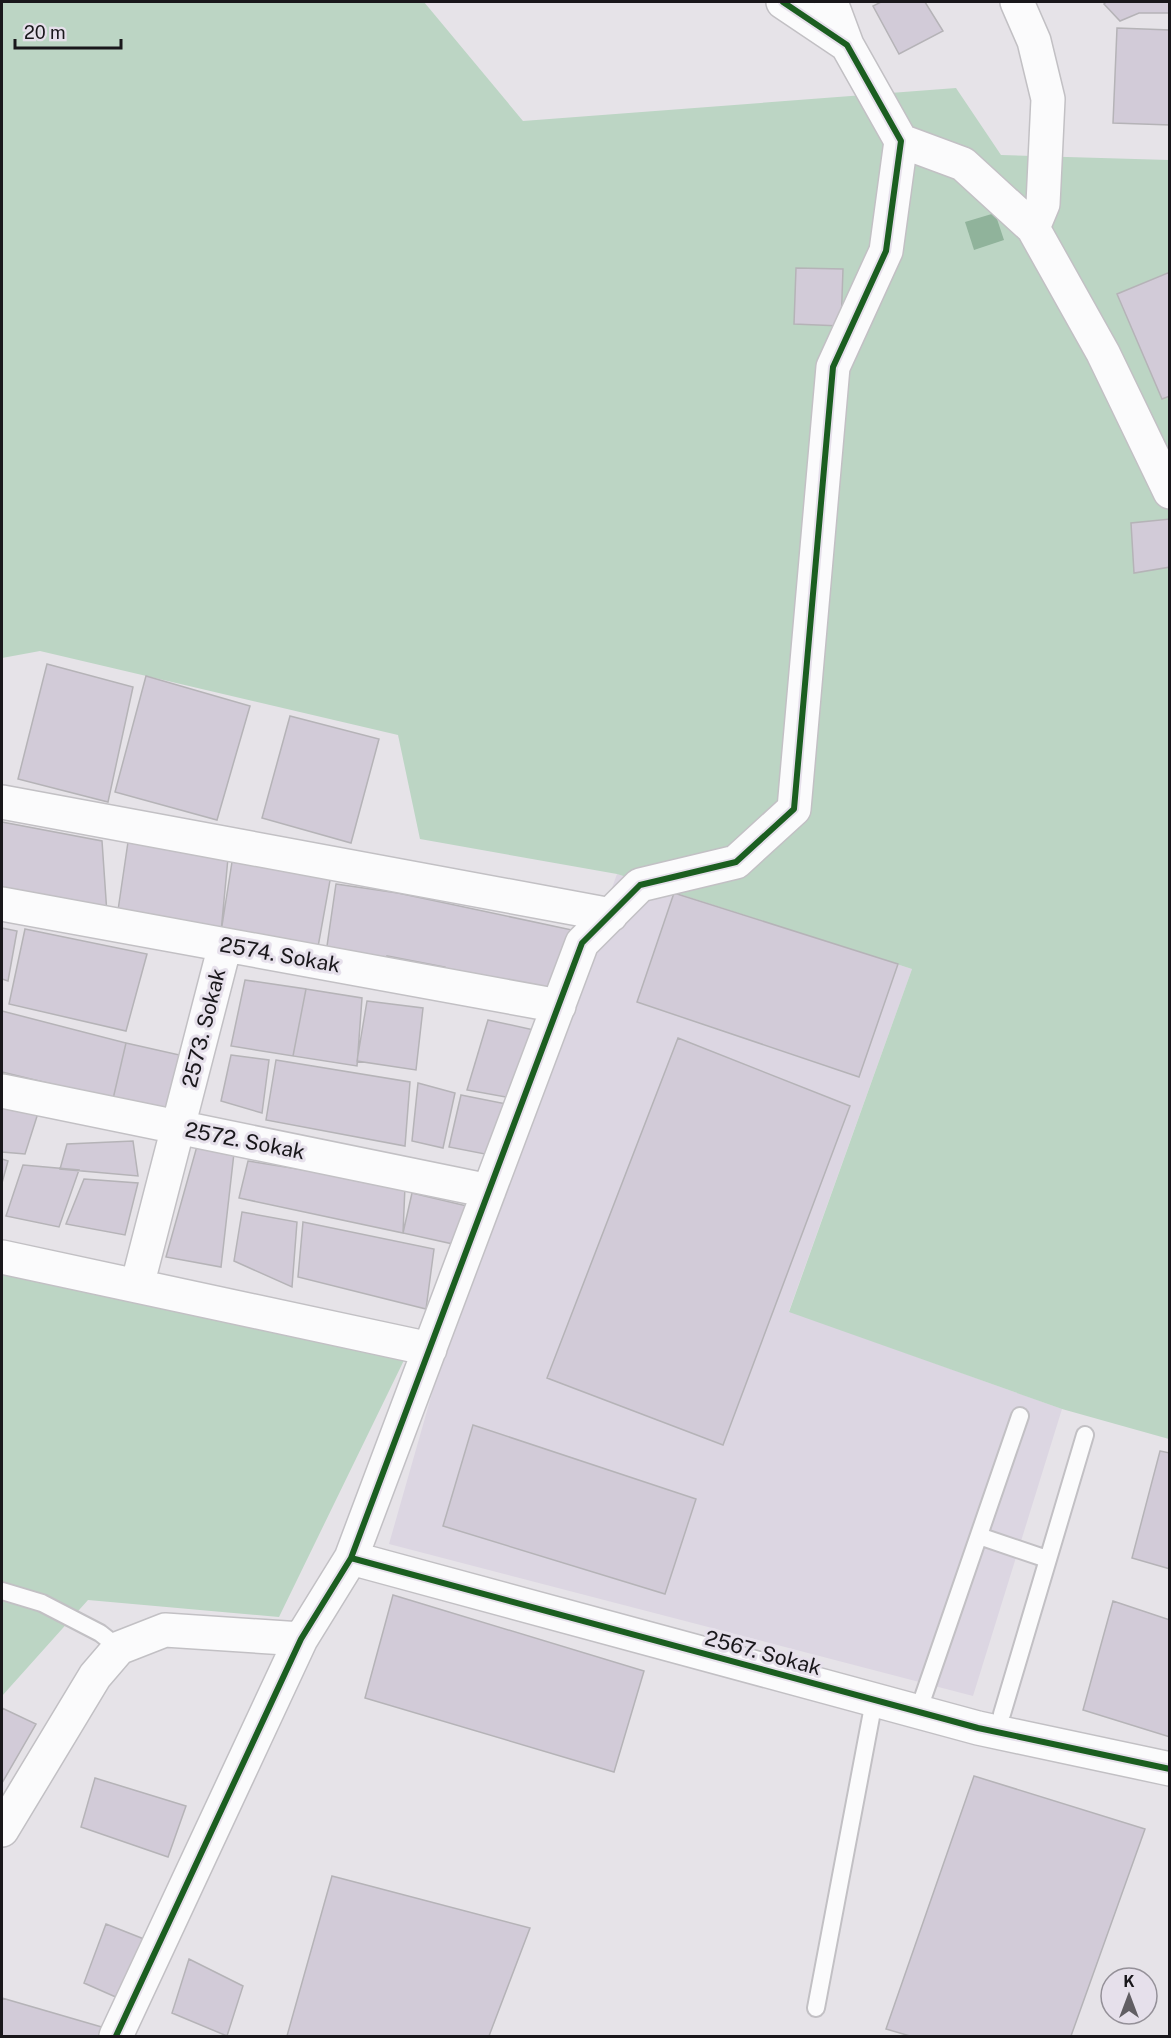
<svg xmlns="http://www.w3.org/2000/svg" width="1171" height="2038" viewBox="0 0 1171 2038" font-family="'Public Sans',sans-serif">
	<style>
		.built { fill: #dcd6e2 }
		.green { fill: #bcd5c4 }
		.water { fill: #90b39b }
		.building { fill: #d2cbd8; stroke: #b5b3b7; stroke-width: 1.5 }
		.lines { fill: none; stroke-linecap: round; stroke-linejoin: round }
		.service-casing { stroke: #c2c0c4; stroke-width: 20 }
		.minor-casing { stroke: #c2c0c4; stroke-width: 36 }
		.service { stroke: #fbfbfc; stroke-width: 16 }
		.minor { stroke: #fbfbfc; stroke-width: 33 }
		.cycleway-casing { stroke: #e6e0eb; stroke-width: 10 }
		.cycleway { stroke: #1b5e20; stroke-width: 6 }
		.labels { text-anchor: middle; stroke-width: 6; stroke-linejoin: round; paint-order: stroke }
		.street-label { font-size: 21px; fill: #19171b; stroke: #e6e0eb }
	</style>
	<rect width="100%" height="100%" fill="#e6e3e8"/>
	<path class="built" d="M617,874L912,969L789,1311L1062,1409L973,1696L389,1544L441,1362Z"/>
	<path class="green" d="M2,2H424L523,121L956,88L1001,155L1169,160V1439L1062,1409L789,1312L912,969L617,874L420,839L398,735L40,651L2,658Z
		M2,1273L407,1354L279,1617L88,1600L2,1696Z"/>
	<path class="water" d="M995,213L1004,240L974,250L965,222Z"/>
	<path class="building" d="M881,2H925L943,31L899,54L873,6Z
		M1106,2H1170V13H1139L1120,21L1104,4Z
		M1117,28L1170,30V125L1113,123Z
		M796,268L843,269L841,326L794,324Z
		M1170,272V396L1162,399L1117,294Z
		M1170,519V567L1134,573L1131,523Z
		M47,664L133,687L108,802L18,779Z
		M146,676L250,706L217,820L115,792Z
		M290,716L379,739L351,843L262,818Z
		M2,822L102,841L107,914L2,901Z
		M128,842L228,858L221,932L117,917Z
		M232,862L331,875L318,947L221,932Z
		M336,884L398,893L572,930L554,998L445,977V967L387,956L385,967L326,953Z
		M674,893L898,964L859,1077L637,1002Z
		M2,928L17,931L8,981L2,979Z
		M25,929L147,954L126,1031L9,1004Z
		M245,980L306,989L293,1056L231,1046Z
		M306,989L362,998L357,1066L293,1056Z
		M367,1001L423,1008L416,1070L357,1061Z
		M2,1011L126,1043L113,1099L2,1072Z
		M488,1020L534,1030L517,1099L467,1090Z
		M678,1038L850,1106L723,1445L547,1378Z
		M126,1043L184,1056L170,1112L113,1099Z
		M231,1055L269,1060L262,1113L221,1101Z
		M276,1060L410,1082L405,1146L266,1120Z
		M418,1083L455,1093L443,1148L412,1141Z
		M461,1095L511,1105L495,1156L449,1147Z
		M2,1102L39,1110L25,1154L2,1152Z
		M133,1141L138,1176L60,1169L67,1144Z
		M197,1146L234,1153L221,1267L166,1257Z
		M2,1159L8,1161L2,1183Z
		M248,1161L405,1186L403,1233L239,1198Z
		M23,1165L79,1170L59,1227L6,1216Z
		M84,1179L138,1183L125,1235L66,1224Z
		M412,1193L471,1207L462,1246L403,1233Z
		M242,1212L297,1222L292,1287L234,1261Z
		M303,1222L434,1249L426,1309L298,1277Z
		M473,1425L696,1499L665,1594L443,1526Z
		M1160,1451L1170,1453V1569L1132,1558Z
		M393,1595L644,1671L614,1772L365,1698Z
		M1113,1601L1170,1620V1737L1083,1710Z
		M2,1708L36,1724L2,1783Z
		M974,1776L1145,1829L1071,2036H910L886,2029Z
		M95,1778L186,1806L168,1857L81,1827Z
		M332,1876L530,1928L489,2036H287Z
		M106,1924L154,1943L127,2002L84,1983Z
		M189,1959L243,1986L227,2036L172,2013Z
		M2,1998L112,2030L109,2036H2Z"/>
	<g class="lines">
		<defs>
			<path id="service" d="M979,1536L1047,1559
				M2,1591L42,1603L100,1633L119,1648
				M918,1712L1020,1416
				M1002,1714L1085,1435
				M816,2008L874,1701"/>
			<path id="minor" d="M831,2L847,45
				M1017,2L1034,41L1048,99L1043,204L1033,228
				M901,141L963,164L1033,228L1103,353L1170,492
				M2,802L611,915
				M2,904L559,1006
				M2,1091L489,1191
				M2,1257L430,1349
				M137,1286L225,945
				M351,1558L978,1728L1170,1769
				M2,1830L95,1676L119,1648L165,1630L301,1639
				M116,2036L301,1639L351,1558L582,943L640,885L736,862L794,809L833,367L886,251L901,141L847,45L783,2"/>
		</defs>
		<use href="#service" class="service-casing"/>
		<use href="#minor" class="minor-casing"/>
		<use href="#service" class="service"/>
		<use href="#minor" class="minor"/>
		<defs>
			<path id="cycleway" d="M351,1558L978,1728L1170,1769
				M116,2036L301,1639L351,1558L582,943L640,885L736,862L794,809L833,367L886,251L901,141L847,45L783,2"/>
		</defs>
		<use href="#cycleway" class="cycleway-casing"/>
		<use href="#cycleway" class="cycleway"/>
	</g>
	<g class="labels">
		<g class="street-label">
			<text transform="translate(280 955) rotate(10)" y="7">2574. Sokak</text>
			<text transform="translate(204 1028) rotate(-76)" y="7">2573. Sokak</text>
			<text transform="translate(245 1141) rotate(11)" y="7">2572. Sokak</text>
			<text transform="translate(763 1653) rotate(15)" y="7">2567. Sokak</text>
		</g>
	</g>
	<rect width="1171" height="2038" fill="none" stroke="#19171b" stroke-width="6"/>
	<g transform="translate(1129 1996)"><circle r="28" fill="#e6e0eb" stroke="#949098" stroke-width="1.5"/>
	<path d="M0-4.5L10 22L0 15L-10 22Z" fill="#615e63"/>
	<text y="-9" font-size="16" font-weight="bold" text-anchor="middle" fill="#19171b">K</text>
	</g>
	<path d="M15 39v9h106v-9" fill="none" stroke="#19171b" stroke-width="3"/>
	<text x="24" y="39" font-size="18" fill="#19171b" stroke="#e6e0eb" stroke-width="4.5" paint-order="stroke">20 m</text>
</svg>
